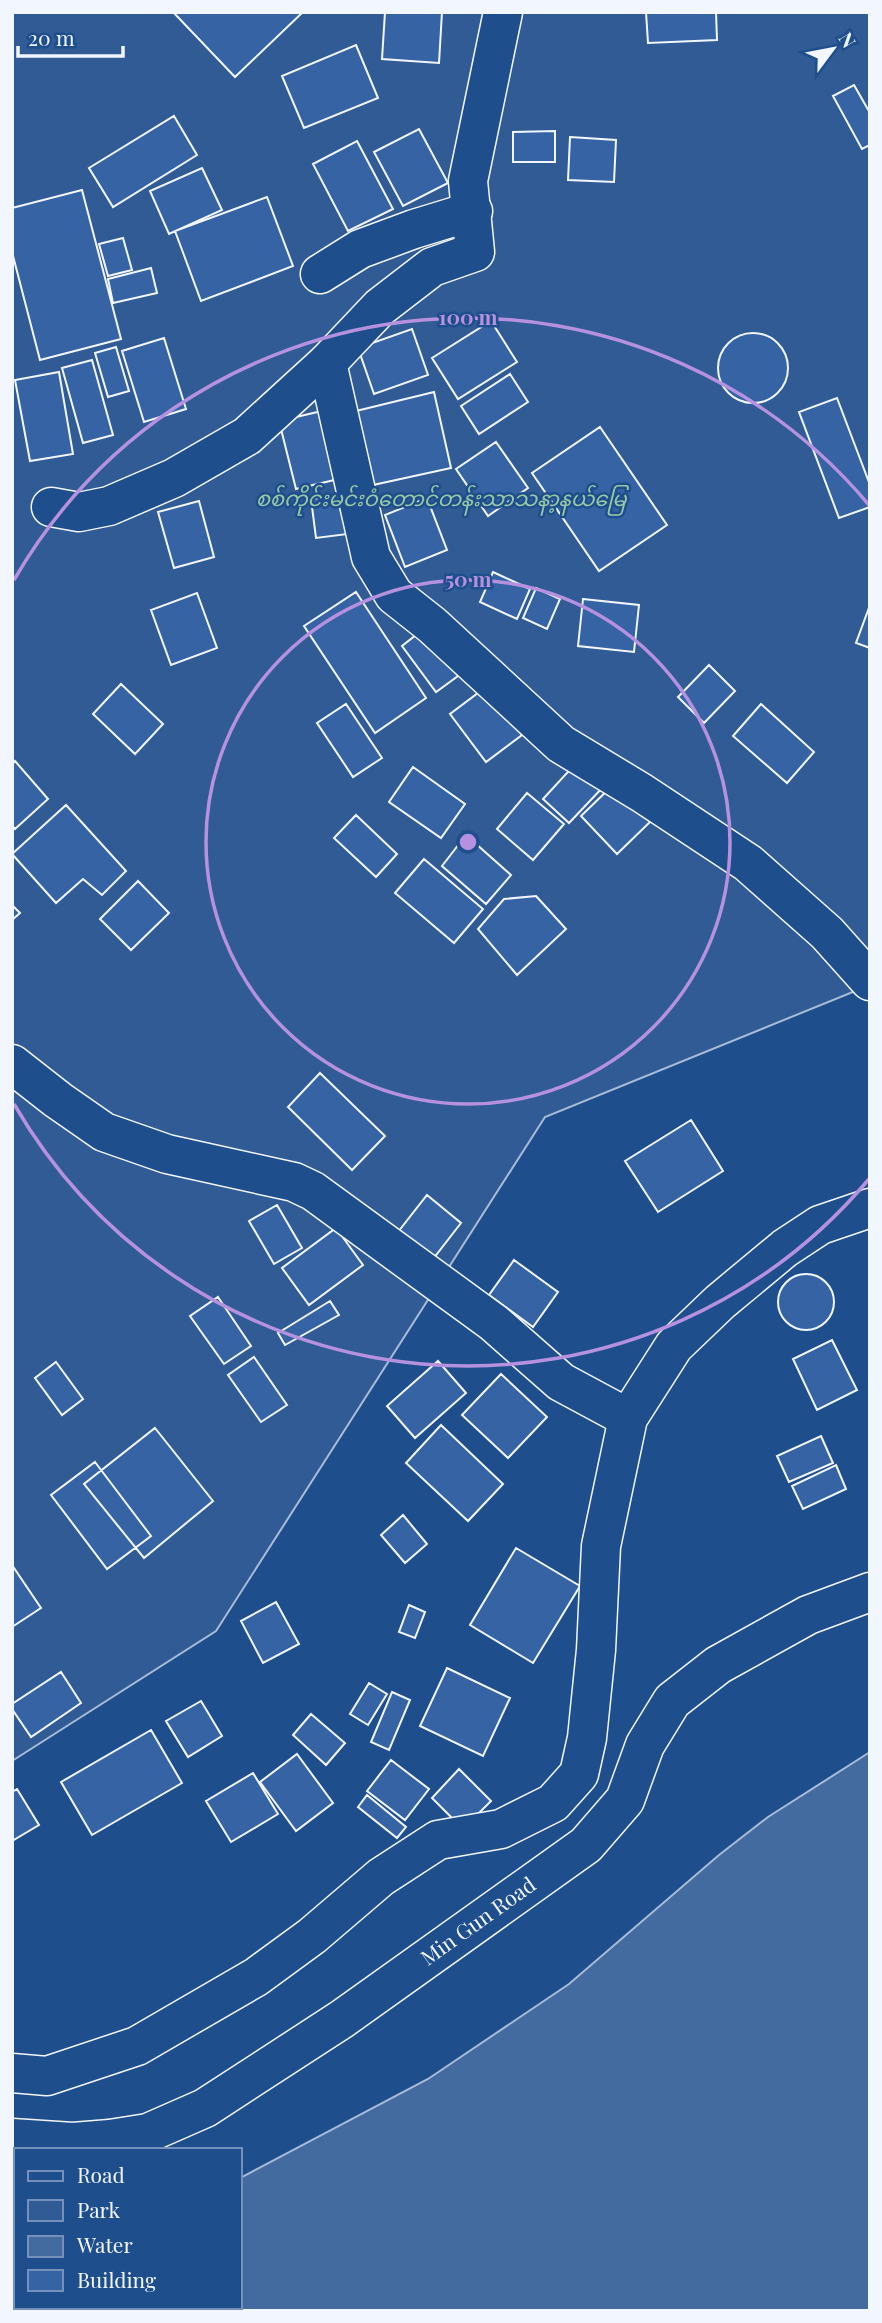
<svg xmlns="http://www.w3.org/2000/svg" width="882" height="2323" viewBox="0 0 882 2323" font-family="'Playfair Display','Noto Sans Myanmar',serif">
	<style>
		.green { fill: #305b95; stroke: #a8bbd7; stroke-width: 2 }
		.water { fill: #446ba0; stroke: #a8bbd7; stroke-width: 2 }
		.building { fill: #3563a3; stroke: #f2f6ff; stroke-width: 2 }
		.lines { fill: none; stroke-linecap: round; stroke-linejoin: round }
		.minor-casing { stroke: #f2f6ff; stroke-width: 41 }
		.minor { stroke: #1f4e8c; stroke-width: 38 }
		.ring { fill: none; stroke: #b691df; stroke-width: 3.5 }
		.labels { text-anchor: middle; stroke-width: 5; stroke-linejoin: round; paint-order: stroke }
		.park-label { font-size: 21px; font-style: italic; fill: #97c8a6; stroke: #1f4e8c }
		.street-label { font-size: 21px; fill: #f2f6ff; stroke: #1f4e8c }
		.centre { fill: #b691df; stroke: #1f4e8c; stroke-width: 3.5 }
		.ring-label { font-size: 21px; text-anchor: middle; font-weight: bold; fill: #b691df; stroke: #1f4e8c; stroke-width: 5; stroke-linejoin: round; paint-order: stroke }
	</style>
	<rect width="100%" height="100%" fill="#1f4e8c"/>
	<path class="green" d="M12,12H870V985L545,1117L216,1631L12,1761Z"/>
	<path class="water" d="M870,1752V2311H12V2267L16,2266V2307H240V2178L428,2079L569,1984L719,1855L768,1817Z"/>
	<path class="building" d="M173,12H303L235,77Z
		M385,12H442L439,63L382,59Z
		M646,12H716L717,40L648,43Z
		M356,45L378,98L304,128L282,76Z
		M854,85L870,113V145L862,149L833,96Z
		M174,116L197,155L113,207L89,168Z
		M419,129L448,183L403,206L374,152Z
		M555,131V162H513V132Z
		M570,137L616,140L614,182L568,180Z
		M357,141L393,209L348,231L313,164Z
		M202,168L222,210L169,234L150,191Z
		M82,190L121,339L40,360L12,252V208Z
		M267,197L293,266L201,301L175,231Z
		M123,238L132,270L108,276L99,244Z
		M151,268L157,293L113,303L108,279Z
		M491,321L517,362L458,399L432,358Z
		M412,329L428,375L374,394L358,348Z
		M718 368a35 35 0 1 1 70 0a35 35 0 1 1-70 0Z
		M164,338L186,409L144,422L122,351Z
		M116,347L129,391L108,397L95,353Z
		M92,360L113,435L83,443L62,368Z
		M59,372L73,454L30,461L15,380Z
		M510,374L528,402L479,434L461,406Z
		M434,392L451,468L373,485L356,411Z
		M837,398L870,485V507L839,518L799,412Z
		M326,410L343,478L296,489L279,421Z
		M600,427L667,525L599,571L532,473Z
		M496,442L528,488L488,516L456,469Z
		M343,495L348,534L316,538L311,499Z
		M427,498L447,550L405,567L385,515Z
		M199,501L214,557L174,568L158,512Z
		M493,572L530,589L517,619L480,602Z
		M536,588L560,599L547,629L523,618Z
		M356,592L426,698L375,733L304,626Z
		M197,593L217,648L171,665L151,610Z
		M583,599L639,605L634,652L578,646Z
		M870,605V648L856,643Z
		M425,628L458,676L436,692L402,646Z
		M709,665L735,691L704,723L678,697Z
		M121,684L163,724L135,754L93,714Z
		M486,687L522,735L486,762L450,714Z
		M346,704L382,758L353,777L317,723Z
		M761,704L814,752L787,783L733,736Z
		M15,761L48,799L15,829L12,825V764Z
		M578,761L605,785L569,823L543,799Z
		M413,767L465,804L441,838L389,802Z
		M615,783L651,821L617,854L581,816Z
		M527,793L564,824L533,860L497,829Z
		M66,805L126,871L102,895L83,879L56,903L12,854Z
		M356,815L397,854L376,877L334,838Z
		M466,835L511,875L486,904L442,866Z
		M424,859L483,909L454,943L395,893Z
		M138,881L169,913L131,950L100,919Z
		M536,896L566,929L517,975L478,929L504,899Z
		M12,905L20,913L12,920Z
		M320,1073L385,1136L352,1170L288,1107Z
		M691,1120L723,1171L658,1212L625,1161Z
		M427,1195L461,1223L433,1259L398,1232Z
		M277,1205L302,1248L274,1264L249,1221Z
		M336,1228L363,1265L309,1305L282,1268Z
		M514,1260L558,1292L533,1327L489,1295Z
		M778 1302a28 28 0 1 1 56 0a28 28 0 1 1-56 0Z
		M218,1297L251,1346L224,1364L190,1316Z
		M330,1301L339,1315L285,1345L278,1333Z
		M832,1340L857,1390L817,1410L793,1359Z
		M254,1357L287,1405L261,1422L228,1375Z
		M438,1361L466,1393L415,1438L387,1406Z
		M56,1362L83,1399L62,1415L35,1378Z
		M501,1374L547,1417L508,1458L462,1415Z
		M441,1425L503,1484L468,1521L406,1463Z
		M155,1428L213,1501L144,1558L84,1484Z
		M821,1436L833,1463L789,1482L777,1456Z
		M95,1462L151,1536L107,1569L51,1495Z
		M836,1465L846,1489L803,1509L792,1486Z
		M403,1515L427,1544L405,1563L381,1535Z
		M516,1548L580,1586L533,1663L470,1625Z
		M12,1565L41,1608L12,1627Z
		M276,1602L299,1644L263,1663L241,1621Z
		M409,1605L425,1612L415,1638L399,1632Z
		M447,1668L510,1698L483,1756L420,1726Z
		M61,1672L81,1703L31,1737L12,1709V1704Z
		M369,1683L387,1694L368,1725L350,1714Z
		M392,1692L410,1700L389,1750L371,1742Z
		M201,1701L222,1736L188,1757L166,1721Z
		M311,1714L345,1743L326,1765L293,1735Z
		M151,1730L182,1783L92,1835L61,1782Z
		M297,1754L333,1803L296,1831L260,1782Z
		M391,1760L429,1789L405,1820L367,1791Z
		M459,1769L491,1801L463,1829L432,1798Z
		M253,1773L278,1814L231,1842L206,1801Z
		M17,1789L39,1825L12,1841V1792Z
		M367,1795L406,1827L397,1838L358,1807Z"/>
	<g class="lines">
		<defs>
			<g id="minor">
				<path d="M503,12L468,181L475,252L432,267L380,307L327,363L371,557L394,595L432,625L561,744L642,793L748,863L827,933L870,981"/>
				<path d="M320,274L360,249L414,229L473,211"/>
				<path d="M51,507L79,512L109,506L174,478L247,436L327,363"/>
				<path d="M12,1064L58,1100L104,1132L167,1154L294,1182L313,1191L494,1323L561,1382L628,1418"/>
				<path d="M12,2073L47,2076L137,2046L256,1977L312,1936L381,1877L438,1840L501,1829L553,1803L579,1774L587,1738L596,1650L601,1546L628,1418L674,1346L720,1302L785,1248L820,1225L870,1208"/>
				<path id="s1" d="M12,2138L73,2142L110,2139L148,2133L205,2108L342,2019L586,1845L625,1800L645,1745L672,1701L718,1665L808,1615L870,1592"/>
			</g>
		</defs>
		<use href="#minor" class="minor-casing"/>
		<use href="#minor" class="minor"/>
	</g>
	<g class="ring">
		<circle cx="468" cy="842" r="262"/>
		<path d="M869 1179A524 524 0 0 1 14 1104M14 580A524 524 0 0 1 869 505"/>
	</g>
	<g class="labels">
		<g class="park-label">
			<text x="441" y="506">စစ်ကိုင်းမင်းဝံတောင်တန်းသာသနာ့နယ်မြေ</text>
		</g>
		<g class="street-label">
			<text dy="7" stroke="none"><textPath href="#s1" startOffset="530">Min Gun Road</textPath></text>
		</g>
	</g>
	<circle cx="468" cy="842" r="10" class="centre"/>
	<g class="ring-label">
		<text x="468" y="325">100 m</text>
		<text x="468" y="587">50 m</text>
	</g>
	<rect width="882" height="2323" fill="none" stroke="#f2f6ff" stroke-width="28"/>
	<rect x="14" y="2148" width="228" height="161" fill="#1f4e8c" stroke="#7391ba" stroke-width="2"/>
	<rect x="28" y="2171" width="35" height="10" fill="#1f4e8c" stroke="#7391ba" stroke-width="2"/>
	<text x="77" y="2183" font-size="21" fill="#f2f6ff">Road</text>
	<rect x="28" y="2200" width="35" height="21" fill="#305b95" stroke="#7391ba" stroke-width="2"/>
	<text x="77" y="2218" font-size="21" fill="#f2f6ff">Park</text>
	<rect x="28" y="2236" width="35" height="21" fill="#446ba0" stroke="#7391ba" stroke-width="2"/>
	<text x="77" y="2253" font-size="21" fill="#f2f6ff">Water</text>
	<rect x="28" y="2270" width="35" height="21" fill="#3563a3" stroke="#7391ba" stroke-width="2"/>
	<text x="77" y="2288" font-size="21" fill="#f2f6ff">Building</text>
	<g transform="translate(833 49) rotate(58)" stroke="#1f4e8c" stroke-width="5" paint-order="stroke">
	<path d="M0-5L12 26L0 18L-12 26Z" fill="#f2f6ff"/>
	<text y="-10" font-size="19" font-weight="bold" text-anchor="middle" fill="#f2f6ff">N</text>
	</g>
	<path d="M18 46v10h105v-10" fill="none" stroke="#f2f6ff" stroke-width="3.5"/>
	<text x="28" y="46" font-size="21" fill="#f2f6ff" stroke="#1f4e8c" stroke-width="5" paint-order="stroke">20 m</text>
</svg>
